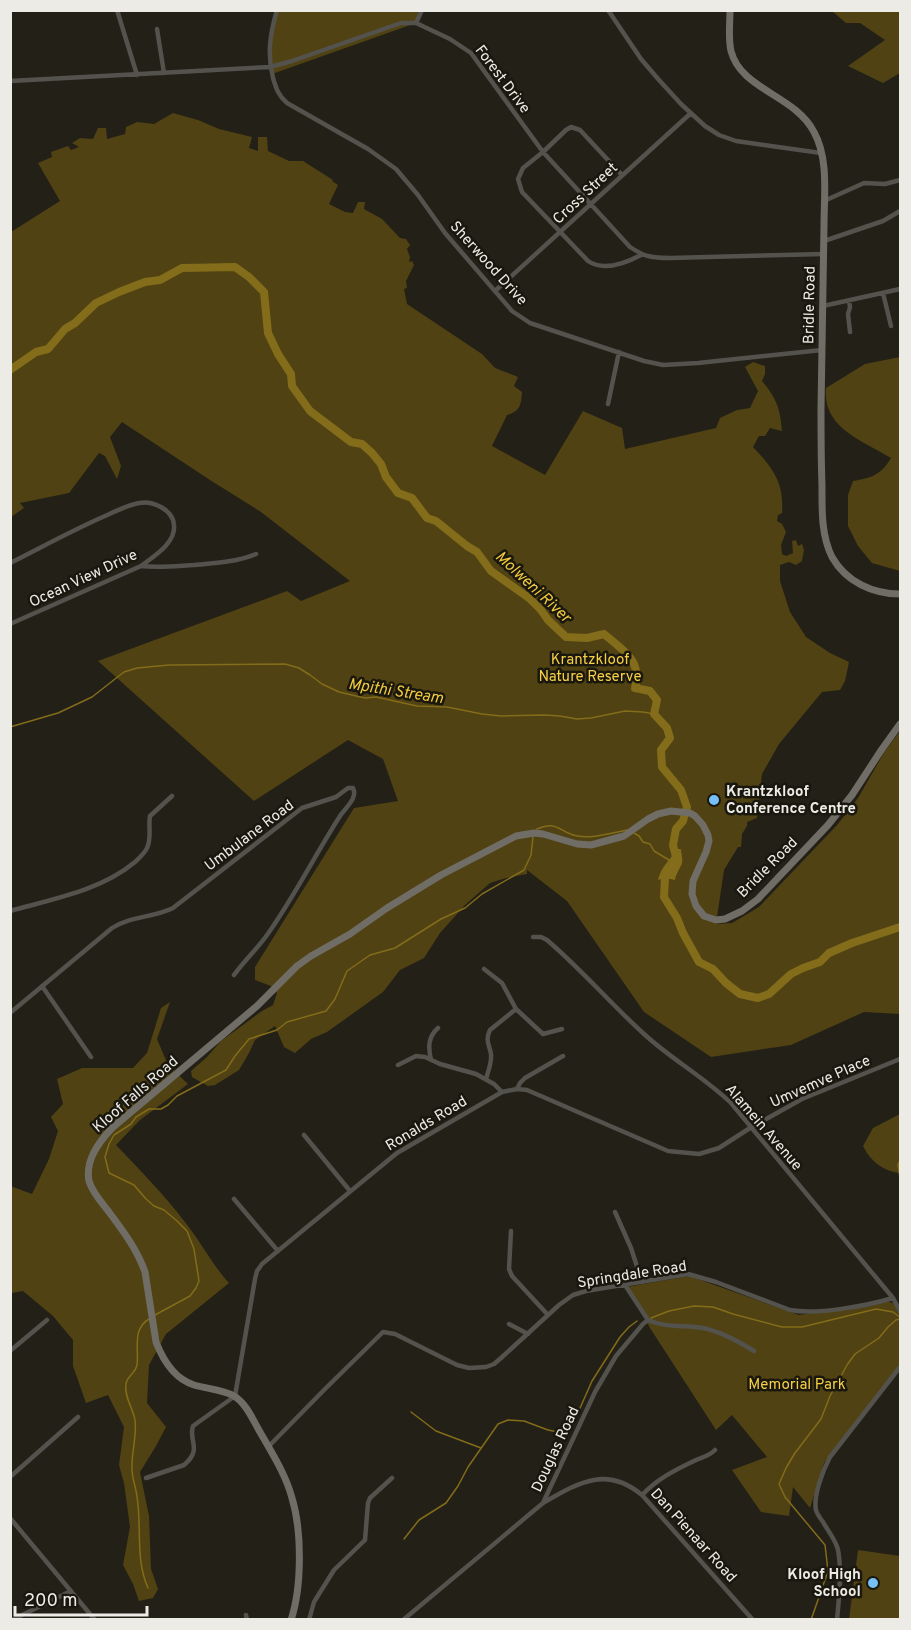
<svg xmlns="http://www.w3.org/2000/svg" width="911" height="1630" viewBox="0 0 911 1630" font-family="Overpass,sans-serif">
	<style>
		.green { fill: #504213 }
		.water { fill: #836c1a }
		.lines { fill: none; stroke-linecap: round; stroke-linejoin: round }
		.stream { stroke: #836c1a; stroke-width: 1.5 }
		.river { stroke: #836c1a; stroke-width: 8 }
		.minor { stroke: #53524d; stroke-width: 4.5 }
		.secondary { stroke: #6f6d66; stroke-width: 7 }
		.poi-dot { fill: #76c0f7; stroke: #19170e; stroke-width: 2 }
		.labels { text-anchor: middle; stroke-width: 5; stroke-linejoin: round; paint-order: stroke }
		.street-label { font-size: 15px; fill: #edebe5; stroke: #19170e }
		.park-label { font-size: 15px; fill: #f6cf44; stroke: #19170e }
		.poi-label { font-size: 15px; font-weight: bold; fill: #edebe5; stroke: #19170e; text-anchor: start }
		.water-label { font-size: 16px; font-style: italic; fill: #f0c93c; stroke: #19170e }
	</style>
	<rect width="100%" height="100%" fill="#232017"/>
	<path class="green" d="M278,11H421L416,23L272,74L270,33Z
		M832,11H900V73L883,83L848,66L885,40L860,23H846Z
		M173,113L198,120L219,129L252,137L249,148L258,151V137H267L268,151L289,161H303L333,180L332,181L338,185L329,204L345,212L353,213L358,202H365L364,209L382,219L400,238L406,239L410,245L407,249L410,257L409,262L412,261L414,265L406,281L407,288L404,289L407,304L482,354L495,368L518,377L514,386L522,392C521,404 521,411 507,415L492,446L545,475L583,411L622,428L625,449L716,428L720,418L737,410L750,408L758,391L745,367L753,362L765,366V374L762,381C777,399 780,408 782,431L770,428L765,436H759L753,447C774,469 784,483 782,513L778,515L777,521L782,524L786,532L781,545L782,554L786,556L793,553L792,541L796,540L798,546L802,544L804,550L802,561L796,565L789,562L780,565V581L790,612L806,637L830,653L849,662L845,681L840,690L822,692L779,744L762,774L757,818L747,822V826L742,834L741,847H738L724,870L716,924L732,923L759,907L838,824L858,798L885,751L900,731V1014L864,1012L791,1045L711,1057L644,1012L567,901L527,870V874L506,878L490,883L465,905L440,933L424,958L400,970L383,992L327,1032L311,1039L295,1053L284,1047L275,1026L255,1040L249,1053L239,1070L215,1085L208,1086L192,1077L191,1071L207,1057L221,1041L262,1011L273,1005L277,993L271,986L255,980V967L354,808L398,801L383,759L348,740L254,801L98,661L287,591L301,601L350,581L261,512L210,480L122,422L110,437L121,466L117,479L105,456L99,453L69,493L20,503L24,508L11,517V232L60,201L38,163L52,157L51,152L68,146L71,150L79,147L72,143L80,138L93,139L98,128H106L107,139L125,134L126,127L137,122L154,124Z
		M900,357V571L872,563L858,546L848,526V495L853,481C871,478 881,475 891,458C863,441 822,428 826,388L865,364Z
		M170,1002L157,1039L168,1065L188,1084L140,1120L116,1145C144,1174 173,1204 196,1237C207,1253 216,1269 229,1283L166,1334L149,1365L147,1403L166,1427L156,1446L140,1472L149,1516L151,1569L158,1589L153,1598L139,1601L133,1584L123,1565L130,1527L124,1483L119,1465L124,1427L108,1395L86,1403L73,1366V1340L53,1316L23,1291L11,1293L10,1186L32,1194L49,1159L58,1131L51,1117L63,1104L57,1079L82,1068H133L147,1053L161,1008Z
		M900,1114V1173C883,1171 871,1162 863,1146L873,1128Z
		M689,1276L799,1315L887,1301L898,1305L900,1320V1364L824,1463L810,1508L793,1487L789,1516L761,1512L732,1470L767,1457L732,1415L716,1430L650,1328L627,1287Z
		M858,1550L900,1556V1619H849Z"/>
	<path class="water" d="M678,849H681C681,853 683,858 682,863C680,869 676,873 675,880L665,878L658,880C661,867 670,859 678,849Z"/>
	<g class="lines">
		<path class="stream" d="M10,727L58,713L92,697L124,672L137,668L169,665L285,664L299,668L310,675L322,684L339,692L365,698L376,697L417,706L447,707L482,714L501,716L544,715L560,716L577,719L591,718L625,711L643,712L654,714
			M537,829C558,821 557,830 573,835C588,840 612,833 627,830
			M634,833L639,836L643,842L650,844L654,851L669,860
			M900,1160L898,1165L900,1178
			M155,1315L190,1296L196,1288L199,1281L194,1249L187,1231L177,1221L164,1210L154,1206L146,1199L134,1185L109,1173L105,1157L109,1144L114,1135L131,1124L136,1117L149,1109H161L168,1105L177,1096L226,1070L235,1056L249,1039L277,1030L287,1022L326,1011L335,999L347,971L370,955L395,948L441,919L465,908L482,894L524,870L531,855L533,837
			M651,1318L669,1311L694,1306L713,1307L733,1314L782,1327H802L876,1309L893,1312L900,1317
			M411,1412L436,1431L481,1448
			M404,1539L419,1520L446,1503L458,1486L468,1467L498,1424L508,1420L524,1421L548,1430L558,1432L566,1430L573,1424L592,1381L620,1337L629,1327L637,1321
			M148,1588C135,1559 142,1527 137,1497C136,1486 131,1477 132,1465C132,1450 137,1435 135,1420C133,1408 124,1397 126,1384C127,1376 135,1374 137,1365C139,1348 132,1329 149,1319
			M811,1620L828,1571L825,1545L785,1497L779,1484L786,1468L795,1453L821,1419L830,1396L847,1365L855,1354L879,1338L888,1327L896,1320L900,1319"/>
		<path class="river" d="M10,370L36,352L48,349L65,329L75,323L96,303L119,292L145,282L160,280L182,268L235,267L249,277L264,292L268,333L278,354L291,374L292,386L310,411L351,442L362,444L372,453L381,464L386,477L398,493L412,498L427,518L436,521L467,546L477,552L491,571L529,598L541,610L548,620L566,637L587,638L604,634C624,651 642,660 635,688L650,691L657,700L654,714L667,728L670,738L661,750L662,767L681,790L687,807L683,821L676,829L673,845L676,857L673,865L665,878L664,897L677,918L683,933L699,962L713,969L726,983L740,994L758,998L769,994L791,974L803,968L820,962L829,953L852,943L900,927"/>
		<path class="minor" d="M117,10L137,75
			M277,10C270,34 267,54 273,78C276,88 278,95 287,103L368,149L396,169L418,195L445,233L512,311L530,323L644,361L663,365L698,363L822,350
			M608,10L641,59L659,80L681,104L705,126L719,135L736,141L821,153
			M416,23L422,10
			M157,29L164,73
			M10,81L270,67L292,61L401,23H416L450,39L471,53L543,152L630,247C645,257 652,258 670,258L824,254
			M622,175L580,130L571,127L566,130L543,152L523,168L518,179L522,192L588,261C604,272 626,263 641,255
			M824,201L864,183L885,184L900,180
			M824,241L883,221L900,211
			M495,291L691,113
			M883,293L891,326
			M849,301L850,307L848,314L850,332
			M823,306L900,289
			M608,404L619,352
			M10,563C42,547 73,530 105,516C116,511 128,505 139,503C153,500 173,510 174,525C176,543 154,556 141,566L10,624
			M141,566C159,568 176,566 194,565C216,563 236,562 256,554
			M10,911C53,899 100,891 135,862C139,858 145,853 147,848C152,838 148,826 150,816L172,796
			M533,937H541L547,940C581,969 611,1004 644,1034C671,1059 704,1077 731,1103L893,1298L900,1311
			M484,969L502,983L516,1009L543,1034L562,1029
			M42,986L91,1057
			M10,1013L112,928C130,916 153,918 173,908L302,808L336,797L348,788H353C358,798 346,807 340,816C315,855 294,897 267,935C257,949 244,961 234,975
			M431,1060C428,1047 428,1037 438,1028
			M398,1065L416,1056L425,1057L440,1064L476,1074L494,1084L502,1092
			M486,1079C488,1072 492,1062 491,1054C489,1044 485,1040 490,1030L516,1009
			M517,1089L520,1083L525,1078L563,1056
			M304,1135L350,1191
			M234,1199L278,1251
			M615,1212L631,1248L642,1282
			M511,1231L509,1269L512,1276L548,1315
			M648,1320C665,1328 684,1325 703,1328C722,1332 738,1341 754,1351
			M509,1324L528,1334
			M10,1351L47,1320
			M268,1447L325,1389L383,1332L395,1334L457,1365L469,1368L486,1367L494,1364L501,1358L559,1305L573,1295L586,1291L688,1274L716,1282L790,1310C817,1315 866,1306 893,1298
			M10,1477L78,1417
			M146,1478L184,1465C203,1449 188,1441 193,1426L235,1396L255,1279L257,1271L262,1264L397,1153L502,1092L517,1089L527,1090L668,1151L699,1154L719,1148L750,1128L802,1099L900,1059
			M642,1495C657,1479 675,1470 694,1461C702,1457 708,1457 715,1450
			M543,1503C578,1483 606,1465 642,1495L753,1620
			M10,1518L95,1620
			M246,1615L247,1620
			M12,1620L71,1591
			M309,1620L314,1602L334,1570L365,1540L368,1503L370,1498L392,1478
			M403,1620L543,1503L595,1392L616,1356L643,1324L648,1320L625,1285
			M837,1620C839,1598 842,1571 838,1550C836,1540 828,1531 823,1522C820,1518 817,1514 816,1510C813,1496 823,1470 830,1457L900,1367"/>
		<path class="secondary" d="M730,10C730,24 728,38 731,51C741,90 795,95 814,132C829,159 824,196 824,226C823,287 822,347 821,408C821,434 821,459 822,485C822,509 821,535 832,557C846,582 873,594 900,594
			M291,1620C302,1587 302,1531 292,1498C286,1475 272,1453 260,1432C253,1420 246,1403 234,1396C222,1389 207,1389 194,1385C175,1379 163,1360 156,1342L145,1272C137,1249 123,1231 109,1212C102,1203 92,1192 89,1181C85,1160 99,1142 112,1128L257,1006L297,966L311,956L350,934L387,908L441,875L516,836L534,833L543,834L577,844L591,845L624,836L648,819L658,814L671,811L690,813L695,816L703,825L708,835L709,841L706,852L693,881L692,894L696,906L704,916L716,920L725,919L742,911L758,899L828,825L852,795L882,749L900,724"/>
	</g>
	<g class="poi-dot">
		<circle cx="714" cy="800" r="6"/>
		<circle cx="873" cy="1583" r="6"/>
	</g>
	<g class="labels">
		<g class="street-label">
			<text transform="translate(503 79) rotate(53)" y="5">Forest Drive</text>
			<text transform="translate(585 193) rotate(-43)" y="5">Cross Street</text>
			<text transform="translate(489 263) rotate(48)" y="5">Sherwood Drive</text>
			<text transform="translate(809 305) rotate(-89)" y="5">Bridle Road</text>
			<text transform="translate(83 578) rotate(-25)" y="5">Ocean View Drive</text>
			<text transform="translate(249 835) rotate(-37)" y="5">Umbulane Road</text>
			<text transform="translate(767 867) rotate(-45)" y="5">Bridle Road</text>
			<text transform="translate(820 1081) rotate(-24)" y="5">Umvemve Place</text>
			<text transform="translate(135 1094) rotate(-41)" y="5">Kloof Falls Road</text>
			<text transform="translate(426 1123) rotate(-31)" y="5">Ronalds Road</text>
			<text transform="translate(764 1127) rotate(49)" y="5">Alamein Avenue</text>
			<text transform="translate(632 1274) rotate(-9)" y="5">Springdale Road</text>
			<text transform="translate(555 1449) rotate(-65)" y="5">Douglas Road</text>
			<text transform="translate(694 1535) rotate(48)" y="5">Dan Pienaar Road</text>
		</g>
		<g class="park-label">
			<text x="590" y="664">Krantzkloof<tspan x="590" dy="17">Nature Reserve</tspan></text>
			<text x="797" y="1389">Memorial Park</text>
		</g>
		<g class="poi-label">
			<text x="726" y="796">Krantzkloof<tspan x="726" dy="17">Conference Centre</tspan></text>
			<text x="861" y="1579" text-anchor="end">Kloof High<tspan x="861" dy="17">School</tspan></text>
		</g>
		<g class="water-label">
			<text transform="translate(534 586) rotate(43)" y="6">Molweni River</text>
			<text transform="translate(396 690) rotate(9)" y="6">Mpithi Stream</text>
		</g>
	</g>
	<rect width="911" height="1630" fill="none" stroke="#edebe5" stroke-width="24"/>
	<path d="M15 1606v9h132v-9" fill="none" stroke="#edebe5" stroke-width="3"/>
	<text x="24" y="1606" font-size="18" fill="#edebe5" stroke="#19170e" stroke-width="4.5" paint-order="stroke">200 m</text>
</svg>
